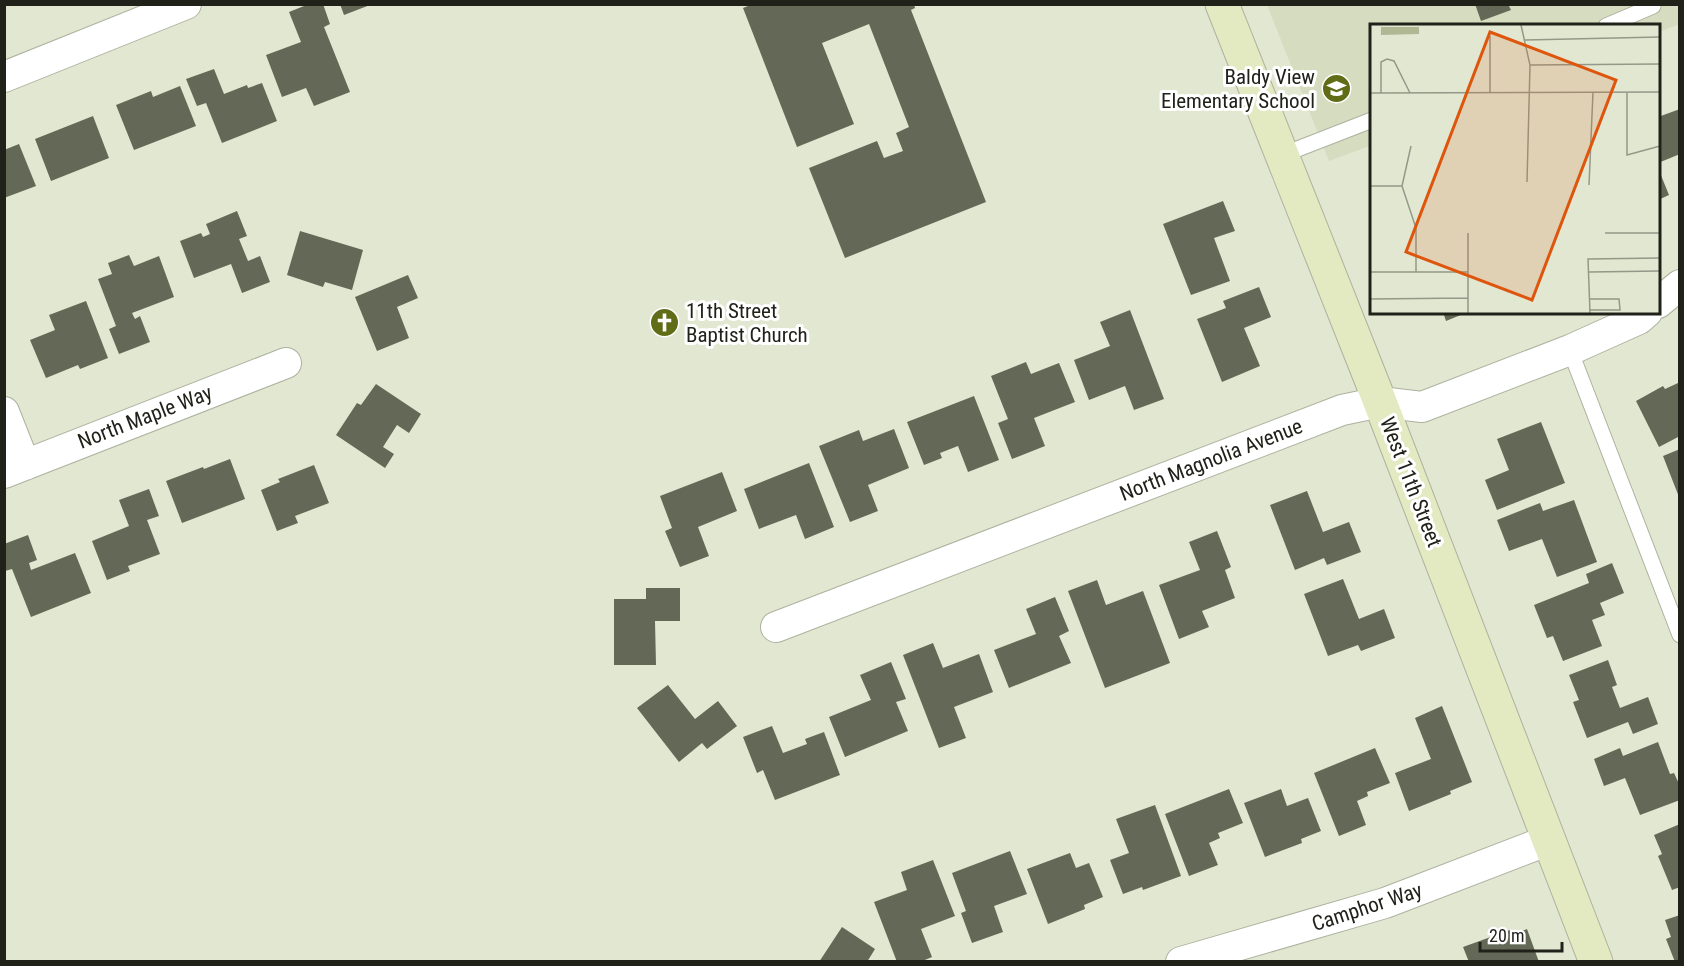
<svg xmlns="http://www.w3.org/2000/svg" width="1684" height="966" viewBox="0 0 1684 966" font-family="'Roboto Condensed',sans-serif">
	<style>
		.built { fill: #d5dcc0 }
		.building { fill: #646856 }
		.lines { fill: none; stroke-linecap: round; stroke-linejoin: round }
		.lane-casing { stroke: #adb29e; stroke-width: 17 }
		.street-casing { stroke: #adb29e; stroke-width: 32 }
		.secondary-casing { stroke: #adb29e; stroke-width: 35 }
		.lane { stroke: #fff; stroke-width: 15 }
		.street { stroke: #fff; stroke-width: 30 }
		.secondary { stroke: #e3e9c1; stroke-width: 33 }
		.labels { text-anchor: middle; stroke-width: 6; stroke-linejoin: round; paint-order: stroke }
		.poi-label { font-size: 21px; fill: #20221a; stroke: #fff; text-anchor: end }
		.street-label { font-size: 21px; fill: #20221a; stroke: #fff }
		.inset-road { fill: none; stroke: #949888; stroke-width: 1.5 }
		.view { fill: #de560d; fill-opacity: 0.15; stroke: #de560d; stroke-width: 3 }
		.inset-edge { fill: none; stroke: #20221a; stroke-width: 3 }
	</style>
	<rect width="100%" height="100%" fill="#e2e7d2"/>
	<path class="built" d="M1679,4L1680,24L1659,32L1658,26H1372V145L1329,161L1267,5Z"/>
	<path class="building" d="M309,4H323L330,24L324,27L350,92L314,106L306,88L282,97L266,55L301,42L289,12Z
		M340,4H370V5L344,15Z
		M753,4H914L915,8L911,10L986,202L845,258L809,168L877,141L884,158L903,151L896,133L909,127L869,24L822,43L854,124L797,147L743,8Z
		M1475,4H1508L1511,10L1481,21Z
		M214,69L224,94L247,85L248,88L262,83L277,121L222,143L206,103L197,106L186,79Z
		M180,86L196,126L134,150L116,105L151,91L153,97Z
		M1680,109V154L1658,163V117Z
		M93,116L109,158L51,181L35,139Z
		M19,144L36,186L4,198V150Z
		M1658,168L1669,195L1658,200Z
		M1223,201L1235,231L1214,238L1230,281L1191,295L1163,224Z
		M237,211L247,236L239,239L248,261L260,256L270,282L242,293L231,264L194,278L180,241L201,233L203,237L210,234L206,224Z
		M300,231L363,250L352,290L325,282L323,287L287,275Z
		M129,255L134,266L159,256L174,297L132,313L135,319L140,316L150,342L119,354L109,329L116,326L98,279L112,274L108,263Z
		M408,275L418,298L397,307L409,338L377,351L355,297Z
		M1259,287L1271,317L1244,328L1260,366L1222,382L1197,319L1226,308L1223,301Z
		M86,301L108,358L80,369L78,365L46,378L30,340L55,330L49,315Z
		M1130,310L1164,399L1134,410L1125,386L1089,400L1074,360L1110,346L1100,322Z
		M1443,312H1468L1446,321Z
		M1026,362L1031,374L1059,363L1075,402L1034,418L1045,446L1012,459L998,423L1008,419L991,376Z
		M1678,383L1680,386V436L1659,447L1636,401L1663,386L1665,389Z
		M376,384L421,414L409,433L397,425L383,447L394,454L385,468L336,435L357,403L361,405Z
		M974,396L999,460L968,472L958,446L940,453L942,458L924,465L907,422Z
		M1541,422L1565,483L1497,510L1485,480L1509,470L1497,439Z
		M894,429L909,468L868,485L878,511L850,522L819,446L859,430L863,441Z
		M1680,449V497H1679L1663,456Z
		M230,459L245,499L182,523L166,481L203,467L204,469Z
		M809,463L834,527L805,539L796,515L759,529L744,489Z
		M314,465L329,503L295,516L298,523L277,531L261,490L280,482L278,479Z
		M722,472L737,511L698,527L709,556L680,567L665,531L672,528L660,496Z
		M149,489L159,516L147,520L160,554L128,566L130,571L107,580L92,541L129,526L119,500Z
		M1307,491L1323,532L1349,522L1361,552L1327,565L1324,558L1295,570L1270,505Z
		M1574,500L1597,562L1557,577L1542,539L1509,551L1497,520L1540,503L1543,511Z
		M1217,531L1231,567L1225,570L1235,598L1202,611L1209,627L1179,639L1159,585L1200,570L1189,542Z
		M28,535L37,560L29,563L31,570L75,553L91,593L31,617L12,569L5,571L4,570V544Z
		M1612,563L1624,593L1600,603L1605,615L1592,620L1602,646L1563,661L1553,636L1547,638L1534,605L1589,583L1586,574Z
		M1343,579L1359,619L1384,609L1395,638L1361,651L1358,645L1328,656L1304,594Z
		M1097,580L1106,605L1143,591L1170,663L1105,688L1068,591Z
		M646,588H680V621H655L656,665H614V599H646Z
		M1055,597L1069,631L1059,636L1071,663L1009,688L994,650L1036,634L1026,609Z
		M933,643L943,668L979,654L993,692L954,707L966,738L939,748L903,655Z
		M1608,660L1617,685L1612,687L1620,708L1648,697L1658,724L1633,734L1628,722L1587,738L1573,702L1579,700L1569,675Z
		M891,662L906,699L896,702L908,731L845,757L829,717L871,700L860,675Z
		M668,685L695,719L718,701L737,726L707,749L702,743L679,762L637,708Z
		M1442,706L1472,782L1450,791L1451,794L1409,811L1395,773L1431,759L1415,718Z
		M772,726L783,753L807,744L805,739L824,732L840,775L775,800L763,770L757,773L743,737Z
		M1658,742L1670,774L1674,773L1680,786V800L1640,815L1625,778L1604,786L1594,759L1620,748L1623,756Z
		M1375,748L1390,783L1367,792L1368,796L1357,801L1366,825L1339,836L1314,773Z
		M1229,789L1243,823L1218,833L1220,838L1209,843L1218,865L1189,876L1165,814Z
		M1281,789L1287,806L1308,798L1321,831L1301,839L1302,843L1265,857L1244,803Z
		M1155,805L1181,876L1143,890L1142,887L1123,894L1110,860L1129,853L1116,819Z
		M1680,824V887L1672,890L1658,856L1662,854L1654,835Z
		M1010,851L1027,894L994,906L1003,932L972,943L961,913L966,911L952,873Z
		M1070,853L1076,868L1089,863L1103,897L1084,905L1085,909L1048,924L1027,869Z
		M933,860L955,916L921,929L932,957L920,962H897L874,902L907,890L901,872Z
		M1680,915V962H1675L1666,939L1671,937L1665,920Z
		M842,927L875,949L867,962H819Z
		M1527,929L1539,962H1469L1463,947L1510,930L1511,935Z"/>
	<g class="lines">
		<defs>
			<path id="lane" d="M1606,26L1653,6
				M1282,155L1372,120
				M1570,350L1680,635"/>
			<path id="street" d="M4,77L186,4
				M1658,303L1680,285
				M4,412L25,465
				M4,473L286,363
				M776,627L1342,410L1380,402L1422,407L1570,350L1639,319L1647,312
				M1181,962L1385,903L1549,840"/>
			<path id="secondary" d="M1222,4L1380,402L1596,962"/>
		</defs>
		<use href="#lane" class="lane-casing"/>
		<use href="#street" class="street-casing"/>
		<use href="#secondary" class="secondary-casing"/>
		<use href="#lane" class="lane"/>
		<use href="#street" class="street"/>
		<use href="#secondary" class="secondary"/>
	</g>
	<defs>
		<symbol id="school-disc" viewBox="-11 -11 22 22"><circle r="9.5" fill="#606d16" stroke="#fff"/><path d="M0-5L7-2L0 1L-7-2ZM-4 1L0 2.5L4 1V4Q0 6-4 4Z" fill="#fff"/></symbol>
		<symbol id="church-disc" viewBox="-11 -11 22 22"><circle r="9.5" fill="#606d16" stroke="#fff"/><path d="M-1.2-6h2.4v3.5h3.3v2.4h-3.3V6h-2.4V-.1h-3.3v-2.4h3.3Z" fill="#fff"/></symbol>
	</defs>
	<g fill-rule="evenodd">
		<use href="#school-disc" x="1320" y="72" width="33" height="33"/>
		<use href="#church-disc" x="648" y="306" width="33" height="33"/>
	</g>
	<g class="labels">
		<g class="poi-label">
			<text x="1315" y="84">Baldy View<tspan x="1315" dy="24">Elementary School</tspan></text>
			<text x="686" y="318" text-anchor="start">11th Street<tspan x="686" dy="24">Baptist Church</tspan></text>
		</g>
		<g class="street-label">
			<text transform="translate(145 417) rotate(-21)" y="7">North Maple Way</text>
			<text transform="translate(1211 460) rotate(-21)" y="7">North Magnolia Avenue</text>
			<text transform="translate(1411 482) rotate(69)" y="7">West 11th Street</text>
			<text transform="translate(1367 907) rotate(-18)" y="7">Camphor Way</text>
		</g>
	</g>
	<g transform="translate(1370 24)">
		<rect width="290" height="290" fill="#e2e7d2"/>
		<path d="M11,3H49V10L11,11Z" fill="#afb793"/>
		<path class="inset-road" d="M151,1L160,41L157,158M120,12V68M155,16L290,13M160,41L290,40M257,68V131L290,122M0,69L290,68M11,69V38L17,35L24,37L40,69M41,122L32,162L46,204V248M219,161L223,68M0,162H32M98,209V289M235,209H290M0,248H98M219,248L290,247M0,275L98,274M219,275H249L250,286H219M220,289L218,235L290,234"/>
		<path class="view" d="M120,8L246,56L162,276L36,228Z"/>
		<rect width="290" height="290" class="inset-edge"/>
	</g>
	<rect width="1684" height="966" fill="none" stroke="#20221a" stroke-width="12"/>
	<path d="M1480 942v9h82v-9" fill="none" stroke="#20221a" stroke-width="3"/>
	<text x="1489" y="942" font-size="18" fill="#20221a" stroke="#ffffff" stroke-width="4.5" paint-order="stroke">20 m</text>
</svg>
